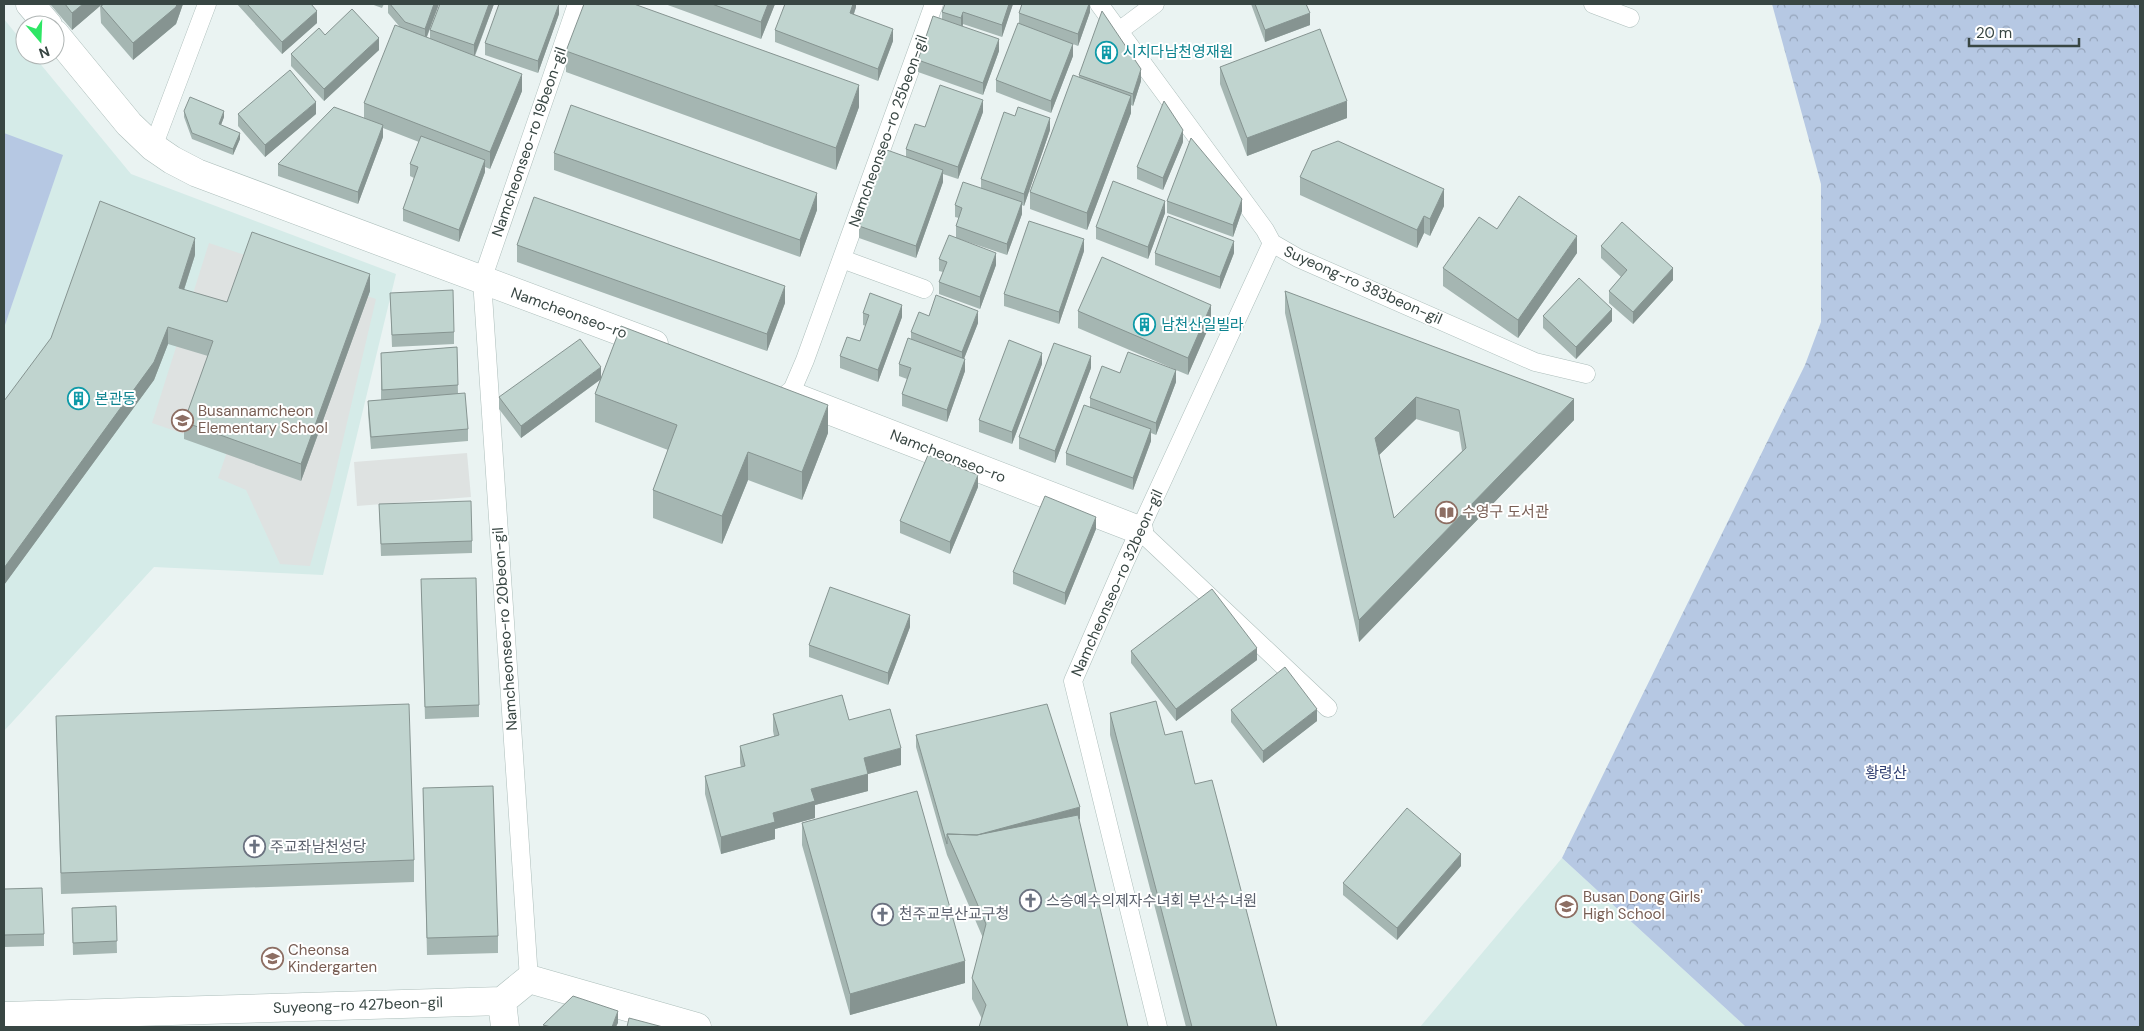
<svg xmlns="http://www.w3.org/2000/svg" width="2144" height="1031" viewBox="0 0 2144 1031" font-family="'DM Sans','Noto Sans KR',sans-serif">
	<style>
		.education { fill: #d5ebe8 }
		.green { fill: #b6c8e3 }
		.forest { fill: url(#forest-crowns) }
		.parking { fill: #dee2e1 }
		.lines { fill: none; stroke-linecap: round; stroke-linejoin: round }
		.lane-casing { stroke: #adbebb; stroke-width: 19 }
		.street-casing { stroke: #adbebb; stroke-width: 29 }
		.lane { stroke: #fff; stroke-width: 18 }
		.street { stroke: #fff; stroke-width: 28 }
		.wall { fill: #a5b6b2; fill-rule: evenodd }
		.shaded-wall { fill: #869491 }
		.building { fill: #c0d4cf; stroke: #869491; fill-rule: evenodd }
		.labels { text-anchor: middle; stroke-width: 4; stroke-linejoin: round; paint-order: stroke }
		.culture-label { font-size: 15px; fill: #0d838f; stroke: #fff; text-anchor: start }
		.street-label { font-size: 15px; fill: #384643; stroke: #fff }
		.education-label { font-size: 15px; fill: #785e54; stroke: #fff; text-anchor: start }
		.park-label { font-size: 15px; fill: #314073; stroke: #fff }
		.worship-label { font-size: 15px; fill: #5b616d; stroke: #fff; text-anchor: start }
	</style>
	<defs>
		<pattern id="forest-crowns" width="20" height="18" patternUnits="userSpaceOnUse" patternTransform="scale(1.25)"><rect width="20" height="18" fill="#b6c8e3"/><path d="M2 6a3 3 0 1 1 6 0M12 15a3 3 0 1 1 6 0" fill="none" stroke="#95a4ba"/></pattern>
	</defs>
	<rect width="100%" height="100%" fill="#eaf3f2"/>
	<path class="education" d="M4,19L25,45V55H33L131,174L396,274L323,575L154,567L4,731Z
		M1562,858L1746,1027H1420Z"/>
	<path class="green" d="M4,133L63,155L4,328Z"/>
	<path class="forest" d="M1772,4H2140V1027H1746L1562,858L1805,365L1821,322V184Z"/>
	<path class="parking" d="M209,243L376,299L331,491L310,566L280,564L246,490L218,478L228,449L152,423Z
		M467,453L471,497L357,506L354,462Z"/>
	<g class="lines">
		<defs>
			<path id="lane" d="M1099,4L1265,230L1272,243L1298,258L1535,362L1586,374
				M1593,4L1630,18
				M1119,31L1155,4
				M153,147L207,4
				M842,259L924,289
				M790,395L805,360L934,4
				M1139,530L1328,708
				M529,979L482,280L577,4
				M1158,1027L1073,681L1124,564L1272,243"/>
			<path id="street" d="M30,4L48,25
				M55,34L129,124L153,147L172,160L197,173L654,344
				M792,396L1139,530
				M502,1001L505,1027
				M4,1016L502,1001L529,979L697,1027"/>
		</defs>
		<use href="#lane" class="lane-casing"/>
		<use href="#street" class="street-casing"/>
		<use href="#lane" class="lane"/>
		<use href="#street" class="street"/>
	</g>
	<path class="wall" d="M50,4H183L176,24L133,60L101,23L100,6L72,30Z
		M237,4H311L317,23L282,54Z
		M371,4H384L382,8Z
		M388,4H439L427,37L430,39V30L440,4H494L475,56L522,91L490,169L485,167V172L459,242L403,221V209L414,178L410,176V164L419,142L383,128V137L358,204L278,176V164L364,118V103L399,26L388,13Z
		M559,4V14L538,73L485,55V43Z
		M665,4H775L761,39Z
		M856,4V7L854,14L893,41L878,81L775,42V30Z
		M945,4H1013L1002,37L963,24V27L999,51L983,95L918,72V60L942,19V12Z
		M1090,4V12L1078,46L1073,44V56L1051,113L996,92V80L1019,24V13Z
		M1251,4H1306L1310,25L1265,42Z
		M325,35L379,50L324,101L291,66V54Z
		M566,51L859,107L836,170L566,72Z
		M1220,67L1347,118L1247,156L1220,84Z
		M1079,75L1141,81L1133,106L1131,105V113L1087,230L1030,209V192L1079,77Z
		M184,111L224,117L221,125L240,139L233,155L192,139L184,117Z
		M983,112L958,179L943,174V182L916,258L859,238V226L906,157V149L925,127Z
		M238,114H316L265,157L238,126Z
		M1050,130L1024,206L1022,205V214L1007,255L956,238V226L959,218L955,217V205L981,188V179Z
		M1183,142L1163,190L1137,179V167Z
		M554,153L817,210L800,257L554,170Z
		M1300,177L1444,206L1430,236L1424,233L1417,248L1300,195Z
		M1167,201L1242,211L1233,237L1167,213Z
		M1165,213L1148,259L1096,239V227Z
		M1497,229L1577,253L1518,338L1443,286V268Z
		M517,245L785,303L767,351L517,262Z
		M1601,246L1673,280L1633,324L1609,303V291L1621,277L1601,258Z
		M1084,251L1059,324L1004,306V294Z
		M1155,253H1234L1220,289L1155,265Z
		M195,255L184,290L227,302L370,291L301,481L184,439V422L208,356L168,344L154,380L4,585V401Z
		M939,259L996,265L980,309L939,294V282L943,272L939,271Z
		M1285,291L1574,420L1359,642L1285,313ZM1416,419L1459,432L1462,451L1394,518L1379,455Z
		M390,293L454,332V344L392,347Z
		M1078,311L1211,322L1188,375L1176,370V382L1156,435L1151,433V441L1133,490L1066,465V453L1090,407V398L1120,373L1174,369L1078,328Z
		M863,313L902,317L878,382L840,368V356L860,341L866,326L863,325Z
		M929,316L978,323L964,358L965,371L947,422L902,406V394L907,379L899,376V364L911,339V332Z
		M1543,316L1612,321L1576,359L1543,328Z
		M457,347L458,394L468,429V441L371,449L368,413V401L381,400V353Z
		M1042,364L1012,444L979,432V420Z
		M1091,368L1055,463L1019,449V437Z
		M601,377L828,433L802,500L748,480L722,544L653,518V490L668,450L595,422V394L600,380L521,438L499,409V397Z
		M978,487L950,554L900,533V521Z
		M379,504L472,541V553L381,556Z
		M1096,529L1065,605L1013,584V572Z
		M421,579L479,705V717L425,719Z
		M910,627L888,685L809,657V645Z
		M1131,651L1257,660L1176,721L1131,663Z
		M1231,710L1317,721L1263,763L1231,722Z
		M1110,713L1165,735L1195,784L1277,1027H1186L1110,735Z
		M773,714L849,720L901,765L868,774V791L815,805V818L775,829V839L721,854L705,794V776L741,767L740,763V746L774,736L773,731Z
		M56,716L414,860V882L61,894Z
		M916,735L1080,819L1079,820L982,1019L972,999V978L983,938L947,855L916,747Z
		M423,788L498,936V953L427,955Z
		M802,823L965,983L850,1015L802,845Z
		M1461,866L1397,940L1343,895V883Z
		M4,889L44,934V946L4,947Z
		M116,906L117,953L73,955L72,908Z"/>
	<path class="shaded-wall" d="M83,4H100V6L72,30V13Z
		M177,4H183L176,24L133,60V43Z
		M434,4H439L425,41V29Z
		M489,4H494L474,57V45Z
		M559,4V14L538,73V61Z
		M768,4H775L761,39V22Z
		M853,4H856V7L850,25V13Z
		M1009,4H1013L1002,37V25Z
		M1089,4H1090V12L1078,46V34Z
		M317,11V23L282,54V42Z
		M963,12V24L961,30V18Z
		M1310,13V25L1265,42V30Z
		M893,29V41L878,81V69Z
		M379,38V50L324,101V89Z
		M999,39V51L983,95V83Z
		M1073,44V56L1051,113V101Z
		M1141,69V81L1133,106V94Z
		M522,74V91L490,169V152Z
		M859,85V107L836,170V148Z
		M1131,96V113L1087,230V213Z
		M983,100V112L958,179V167Z
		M1347,101V118L1247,156V138Z
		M316,102V114L265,157V145Z
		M224,111V117L219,130V124Z
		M1050,118V130L1024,206V194Z
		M383,125V137L358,204V192Z
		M1183,130V142L1163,190V178Z
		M240,133V139L233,155V149Z
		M485,160V172L459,242V230Z
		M943,170V182L916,258V246Z
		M1444,189V206L1430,236V219Z
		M817,193V210L800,257V240Z
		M1242,199V211L1233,237V225Z
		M1165,201V213L1148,259V247Z
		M1022,202V214L1007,255V244Z
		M1424,216V233L1417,248V230Z
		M1577,236V253L1518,338V320Z
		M195,238V255L179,305V288Z
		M1084,239V251L1059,324V312Z
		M1234,241V253L1220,289V277Z
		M996,253V265L980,309V297Z
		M1673,268V280L1633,324V312Z
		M370,274V291L301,481V464Z
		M785,286V303L767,351V334Z
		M902,305V317L878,382V370Z
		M1211,305V322L1188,375V358Z
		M1612,309V321L1576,359V347Z
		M978,311V323L962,364V352Z
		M168,327V344L154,380L4,585V568Z
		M1042,353V364L1012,444V432Z
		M1091,356V368L1055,463V451Z
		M965,359V371L947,422V410Z
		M601,367V379L521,438V426Z
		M1176,370V382L1156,435V423Z
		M1416,397V419L1375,459V438Z
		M1574,399V420L1359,642V620Z
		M828,405V433L802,500V472Z
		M1151,429V441L1133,490V478Z
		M748,452V480L722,544V516Z
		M978,475V487L950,554V542Z
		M1096,517V529L1065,605V593Z
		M910,615V627L888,685V673Z
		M1257,648V660L1176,721V709Z
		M1317,709V721L1263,763V751Z
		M901,748V765L868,774V791L815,805V818L775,829V839L721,854V837L773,813L864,758Z
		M1080,807V819L955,853L951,842Z
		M1461,854V866L1397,940V928Z
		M965,961V983L850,1015V994Z
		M618,1011V1023L616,1027H612Z"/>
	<path class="building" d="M65,4H83L72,13Z
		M104,4H177L176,7L133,43L101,6Z
		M247,4H311L317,11L282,42Z
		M390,4H434L425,29L405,22Z
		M440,4H489L474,45L430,30Z
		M499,4H559L538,61L485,43Z
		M584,4H634L859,85L836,148L566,51Z
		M712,4H768L761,22Z
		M785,4H853L850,13L893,29L878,69L775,30Z
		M945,4H1009L1002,25L963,12L961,18L942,12Z
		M1022,4H1089L1078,34L1019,13Z
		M1255,4H1306L1310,13L1265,30Z
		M352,9L379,38L324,89L291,54L319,28L325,35Z
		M1102,11L1141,69L1133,94L1079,75Z
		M933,16L999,39L983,83L918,60Z
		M1018,23L1073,44L1051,101L996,80Z
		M395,25L522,74L490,152L364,103Z
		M1320,29L1347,101L1247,138L1220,67Z
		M290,70L316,102L265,145L238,114Z
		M1073,75L1131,96L1087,213L1030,192Z
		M940,85L983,100L958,167L906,149L915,124L925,127Z
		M190,97L224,111L219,124L240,133L233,149L192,133L184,111Z
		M1164,101L1183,130L1163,178L1137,167Z
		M571,105L817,193L800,240L554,153Z
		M334,107L383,125L358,192L278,164Z
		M1018,107L1050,118L1024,194L981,179L1004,112L1015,116Z
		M421,136L485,160L459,230L403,209L418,167L410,164Z
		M1191,138L1242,199L1233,225L1167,201Z
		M1338,141L1444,189L1430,219L1424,216L1417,230L1300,177L1312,151Z
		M887,150L943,170L916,246L859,226Z
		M1113,181L1165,201L1148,247L1096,227Z
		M963,182L1022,202L1007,244L956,226L962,208L955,205Z
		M1519,196L1577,236L1518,320L1443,268L1479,217L1497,229Z
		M534,197L785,286L767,334L517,245Z
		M100,201L195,238L179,288L227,302L252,232L370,274L301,464L184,422L213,341L168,327L154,362L4,568V401L51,338Z
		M1168,216L1234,241L1220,277L1155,253Z
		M1029,221L1084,239L1059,312L1004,294Z
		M1622,222L1673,268L1633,312L1609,291L1627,270L1601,246Z
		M949,235L996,253L980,297L939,282L947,262L939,259Z
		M1102,257L1211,305L1188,358L1078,311Z
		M1579,278L1612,309L1576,347L1543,316Z
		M453,290L454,332L392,335L390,293Z
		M1285,291L1574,399L1359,620ZM1416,397L1459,410L1466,448L1394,518L1375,438Z
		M870,293L902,305L878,370L840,356L847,337L860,341L869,315L863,313Z
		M936,295L978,311L962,352L911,332L919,312L929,316Z
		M621,326L828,405L802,472L748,452L722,516L653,490L677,425L595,394Z
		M908,338L965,359L947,410L902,394L911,368L899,364Z
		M580,339L601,367L521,426L499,397Z
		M1009,340L1042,353L1012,432L979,420Z
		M1054,343L1091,356L1055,451L1019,437Z
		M457,347L458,385L382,390L381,353Z
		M1128,352L1176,370L1156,423L1090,398L1102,366L1120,373Z
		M465,393L468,429L371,437L368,401Z
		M1084,405L1151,429L1133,478L1066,453Z
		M928,455L978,475L950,542L900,521Z
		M1045,496L1096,517L1065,593L1013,572Z
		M471,501L472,541L381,544L379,504Z
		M476,578L479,705L425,707L421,579Z
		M830,587L910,615L888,673L809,645Z
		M1212,589L1257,648L1176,709L1131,651Z
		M1285,667L1317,709L1263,751L1231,710Z
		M842,695L849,720L890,709L901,748L864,758L868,774L811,789L815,801L773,813L775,822L721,837L705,776L745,766L740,746L779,735L773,714Z
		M1156,701L1165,735L1182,731L1195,784L1212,780L1277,1027H1192L1110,713Z
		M409,704L414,860L61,873L56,716Z
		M1047,704L1080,807L988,832L977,835L947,834V844L916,735Z
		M493,786L498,936L427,938L423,788Z
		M917,791L965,961L850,994L802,823Z
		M1407,808L1461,854L1397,928L1343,883Z
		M1078,815L1128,1027H979L986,1005L972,978L986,924L947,834L977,835Z
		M42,888L44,934L4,935V889Z
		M116,906L117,941L73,943L72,908Z
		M573,996L618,1011L612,1027H551L543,1025Z
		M629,1018L663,1027H627Z"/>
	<defs>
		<symbol id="building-ring" viewBox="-11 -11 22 22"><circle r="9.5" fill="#fff" stroke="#0f9aa8" stroke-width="1.5"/><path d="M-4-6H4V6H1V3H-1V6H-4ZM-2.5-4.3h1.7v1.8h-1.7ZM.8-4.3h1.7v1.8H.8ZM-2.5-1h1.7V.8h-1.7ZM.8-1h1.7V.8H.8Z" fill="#0f9aa8"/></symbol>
		<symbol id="school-ring" viewBox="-11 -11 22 22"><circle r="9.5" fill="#fff" stroke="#8d6e63" stroke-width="1.5"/><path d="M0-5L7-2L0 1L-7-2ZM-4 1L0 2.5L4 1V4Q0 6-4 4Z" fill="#8d6e63"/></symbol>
		<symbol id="library-ring" viewBox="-11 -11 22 22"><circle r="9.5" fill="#fff" stroke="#8d6e63" stroke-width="1.5"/><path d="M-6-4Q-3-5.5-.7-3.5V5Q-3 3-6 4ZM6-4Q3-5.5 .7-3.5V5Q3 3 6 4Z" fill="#8d6e63"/></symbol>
		<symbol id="church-ring" viewBox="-11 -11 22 22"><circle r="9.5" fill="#fff" stroke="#6b7280" stroke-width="1.5"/><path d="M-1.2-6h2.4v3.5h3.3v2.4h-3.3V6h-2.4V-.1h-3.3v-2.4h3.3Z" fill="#6b7280"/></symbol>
	</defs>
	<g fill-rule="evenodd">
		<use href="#building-ring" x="1094" y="40" width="25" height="25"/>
		<use href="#building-ring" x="1132" y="312" width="25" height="25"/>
		<use href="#building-ring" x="66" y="386" width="25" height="25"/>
		<use href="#school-ring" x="170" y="408" width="25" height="25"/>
		<use href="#library-ring" x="1434" y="500" width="25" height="25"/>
		<use href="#church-ring" x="242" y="834" width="25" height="25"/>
		<use href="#church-ring" x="1018" y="888" width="25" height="25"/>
		<use href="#school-ring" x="1554" y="894" width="25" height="25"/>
		<use href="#church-ring" x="870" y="902" width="25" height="25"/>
		<use href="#school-ring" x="260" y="946" width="25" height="25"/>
	</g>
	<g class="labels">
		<g class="culture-label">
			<text x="1123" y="57">시치다남천영재원</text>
			<text x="1161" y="330">남천산일빌라</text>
			<text x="95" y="404">본관동</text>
		</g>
		<g class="street-label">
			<text transform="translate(888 131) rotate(-70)" y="5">Namcheonseo-ro 25beon-gil</text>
			<text transform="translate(529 142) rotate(-71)" y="5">Namcheonseo-ro 19beon-gil</text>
			<text transform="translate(1363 285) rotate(24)" y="5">Suyeong-ro 383beon-gil</text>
			<text transform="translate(569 313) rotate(20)" y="5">Namcheonseo-ro</text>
			<text transform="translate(948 456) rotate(21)" y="5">Namcheonseo-ro</text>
			<text transform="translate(1117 583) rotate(-66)" y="5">Namcheonseo-ro 32beon-gil</text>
			<text transform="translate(505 629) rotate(-94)" y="5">Namcheonseo-ro 20beon-gil</text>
			<text transform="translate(358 1005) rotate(-2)" y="5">Suyeong-ro 427beon-gil</text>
		</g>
		<g class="education-label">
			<text x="198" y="416">Busannamcheon<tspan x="198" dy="17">Elementary School</tspan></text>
			<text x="1462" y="517">수영구 도서관</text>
			<text x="1583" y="902">Busan Dong Girls'<tspan x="1583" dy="17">High School</tspan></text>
			<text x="288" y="955">Cheonsa<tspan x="288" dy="17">Kindergarten</tspan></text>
		</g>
		<g class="park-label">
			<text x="1886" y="778">황령산</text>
		</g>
		<g class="worship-label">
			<text x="270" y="852">주교좌남천성당</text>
			<text x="1046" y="906">스승예수의제자수녀회 부산수녀원</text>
			<text x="899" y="919">천주교부산교구청</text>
		</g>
	</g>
	<rect width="2144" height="1031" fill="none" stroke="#384643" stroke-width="10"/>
	<g transform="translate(40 40) rotate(161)"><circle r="24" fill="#ffffff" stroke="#afb5b4"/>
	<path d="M0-4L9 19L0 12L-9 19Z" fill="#2ee665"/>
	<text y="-8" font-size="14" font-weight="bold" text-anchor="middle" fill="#384643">N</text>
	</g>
	<path d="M1969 38v8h110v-8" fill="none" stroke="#384643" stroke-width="2.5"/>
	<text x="1976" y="38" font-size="15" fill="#384643" stroke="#ffffff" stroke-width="4" paint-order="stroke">20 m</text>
</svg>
